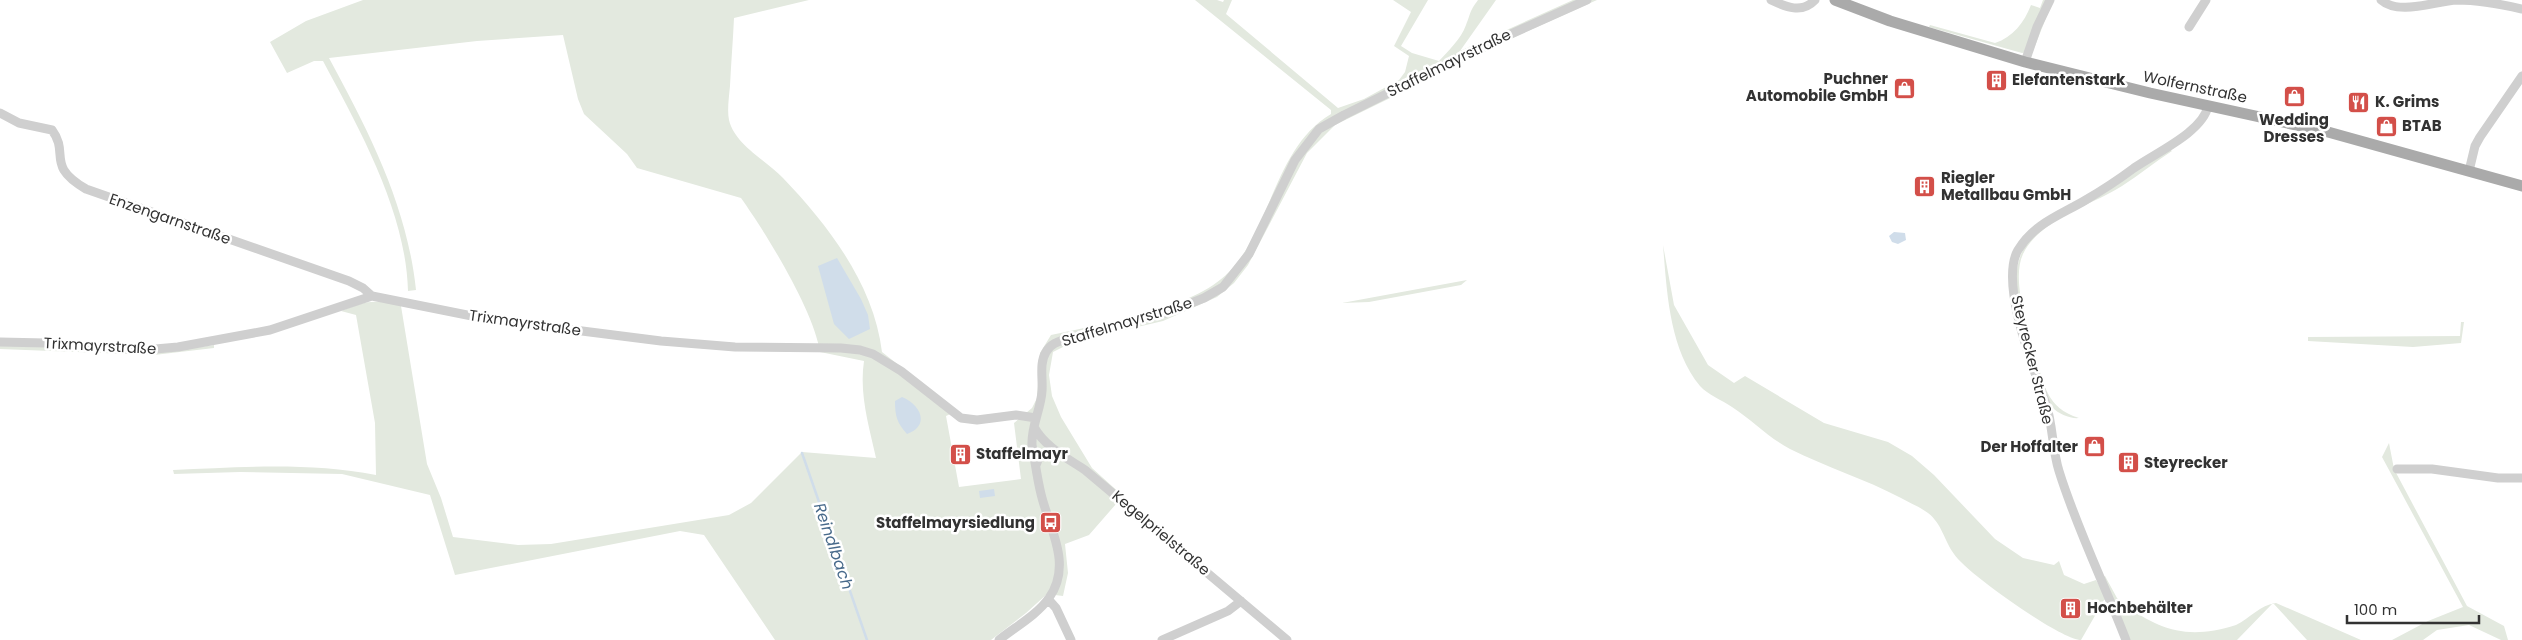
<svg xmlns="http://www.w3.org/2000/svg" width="2522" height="640" viewBox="0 0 2522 640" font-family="Poppins,sans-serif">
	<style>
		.green { fill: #e3e9df }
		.water { fill: #d0ddea }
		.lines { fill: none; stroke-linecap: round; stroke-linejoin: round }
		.stream { stroke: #d0ddea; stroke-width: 2.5 }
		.minor { stroke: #cfcfcf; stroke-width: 9 }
		.major { stroke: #aaa; stroke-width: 11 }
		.labels { text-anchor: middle; stroke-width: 5; stroke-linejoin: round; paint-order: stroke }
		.street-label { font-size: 15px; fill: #323232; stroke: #fff }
		.poi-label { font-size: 15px; font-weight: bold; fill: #323232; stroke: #fff; text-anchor: start }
		.water-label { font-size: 16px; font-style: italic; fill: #486a8b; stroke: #fff }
	</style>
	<rect width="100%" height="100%" fill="#fff"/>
	<path class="green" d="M363,0H809L734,18C733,41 731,63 730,86C729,97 727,110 729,120C735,145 766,160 783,178C829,226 874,285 882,352L957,411L946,416L959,487L1021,479L1014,423L1032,408L1037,398L1040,353L1051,335C1102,324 1192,310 1229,272C1272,228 1274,148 1331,114V110L1195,0H1217L1223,2L1224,0H1232L1226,14L1338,108L1364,99L1399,80L1405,72L1409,56L1394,46L1411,12L1393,0H1428L1401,46L1412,53L1439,61C1448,51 1461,39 1466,25C1471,13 1469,12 1478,0H1496L1460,51L1573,0H1597L1521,34L1335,125L1307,153L1248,265L1234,283L1217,297L1163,321L1073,342L1053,352L1049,375L1052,396L1061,417L1092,468L1123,496L1089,535L1065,544L1068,573L1063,596L1047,594L1026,613L991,640H775L704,535L680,531L455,575L430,495L342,474L240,472L174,474L173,470C240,467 310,462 376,475L375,423L356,315L341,311C368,301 372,299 401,306L427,464L441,498L453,537L518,545L551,544L729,515L751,503L802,452L876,458C869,426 859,394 864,361L820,352C814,311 766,233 741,198L637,168L627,154L584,114L578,99L563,35L477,41L329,58C369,132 407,205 416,290L408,291C406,212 360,130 323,61H314L287,73L270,42L306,21Z
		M2043,0H2053L2033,51L2022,53L1929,27L1930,25L1995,43C2013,37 2024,23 2031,5L2040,8Z
		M2168,148L2172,151C2155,162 2139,175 2122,186C2092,205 2039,220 2023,254C2011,280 2028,327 2035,354C2044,384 2046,408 2079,418C2071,419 2058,414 2052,407C2042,396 2015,302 2016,286C2016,263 2020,254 2031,235Z
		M1663,245L1674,305L1708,365L1734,383L1745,376L1824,423L1888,442L1912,456L1934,475L1995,539L2023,558L2054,565L2059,561L2064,575L2084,584L2096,580L2107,599L2104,600L2081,640C2061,640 1965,572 1954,554C1944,540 1942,524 1928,513C1920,507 1910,503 1901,498C1865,479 1826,467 1790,449C1769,438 1752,420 1732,407C1722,400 1708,395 1700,386C1669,348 1667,292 1663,245Z
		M1467,280L1461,285L1369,302L1342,303Z
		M2461,322H2464L2461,343L2413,347L2308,341V337L2460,336Z
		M0,345L193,348L214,345V348L154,355L0,349Z
		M2389,443L2394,469L2467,606L2504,626L2508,640H2501L2469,625L2437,630L2423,640H2392L2428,621L2463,607L2382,457Z
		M2105,576L2117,598L2122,603C2161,631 2188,640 2236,625C2250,618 2260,605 2276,603L2361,640H2307L2273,603L2237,640H2128L2101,578Z"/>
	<path class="water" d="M1894,232L1905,233L1906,240L1898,244L1892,242L1889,236Z
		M837,258L861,299L868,315L870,329L849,339L834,324L818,266Z
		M902,397C920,404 931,425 907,434C897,423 895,416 895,401Z
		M994,489L995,496L980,498L979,491Z"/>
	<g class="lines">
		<path class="stream" d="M802,453L867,640"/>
		<path class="minor" d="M1771,0C1786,7 1802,14 1815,0
			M2381,0C2399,16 2435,1 2457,0C2479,0 2500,4 2522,9
			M2189,27L2206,0
			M2025,62L2037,27L2050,0
			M0,113L19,123L52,130C70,154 45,165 86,189L349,281L363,288L372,296
			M2469,171L2475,146L2480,137L2522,76
			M0,342L46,343L144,350L178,347L270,330L372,296L487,319L661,341L735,347L841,348L860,350L873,354L901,371L961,418L977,420L1016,415L1036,418
			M1034,427C1045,447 1067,458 1085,470L1287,640
			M1036,465L1040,455L1057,451
			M2397,469H2432L2498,478H2522
			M1048,599L1056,608L1071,640
			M999,640C1015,627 1037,615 1049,598C1073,564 1049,528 1041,494C1037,478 1035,461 1032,445C1031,426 1041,409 1042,391C1043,379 1039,363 1046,352C1051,343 1060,341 1069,338L1166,313L1204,298L1223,287L1249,254L1295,160L1319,129L1344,115L1473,51L1587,0
			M1162,640L1228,611L1241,601
			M2126,640C2104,583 2077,529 2059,471C2052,449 2053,425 2046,404C2034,370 1999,283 2018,250C2034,224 2058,216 2084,201C2101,191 2118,180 2134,168C2155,153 2203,132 2208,106"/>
		<path class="major" d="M1835,0L1890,21L2025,62L2150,93L2328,132L2522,186"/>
	</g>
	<defs>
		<symbol id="building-square" viewBox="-11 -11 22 22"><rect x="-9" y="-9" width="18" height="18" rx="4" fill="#d34f49" stroke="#fff"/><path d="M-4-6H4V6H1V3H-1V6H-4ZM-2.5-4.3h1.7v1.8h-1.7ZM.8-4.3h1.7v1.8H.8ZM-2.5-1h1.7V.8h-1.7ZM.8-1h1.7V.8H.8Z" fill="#fff"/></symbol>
		<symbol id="shop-square" viewBox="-11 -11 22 22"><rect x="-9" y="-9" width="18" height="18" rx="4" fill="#d34f49" stroke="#fff"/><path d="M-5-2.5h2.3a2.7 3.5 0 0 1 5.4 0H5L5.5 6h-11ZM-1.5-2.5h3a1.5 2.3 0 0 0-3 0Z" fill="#fff"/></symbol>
		<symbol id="restaurant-square" viewBox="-11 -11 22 22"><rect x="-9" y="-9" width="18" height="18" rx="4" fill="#d34f49" stroke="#fff"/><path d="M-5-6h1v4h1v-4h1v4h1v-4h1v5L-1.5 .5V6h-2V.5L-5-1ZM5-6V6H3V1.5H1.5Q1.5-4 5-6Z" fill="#fff"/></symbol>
		<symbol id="bus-square" viewBox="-11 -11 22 22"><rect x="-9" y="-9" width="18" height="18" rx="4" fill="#d34f49" stroke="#fff"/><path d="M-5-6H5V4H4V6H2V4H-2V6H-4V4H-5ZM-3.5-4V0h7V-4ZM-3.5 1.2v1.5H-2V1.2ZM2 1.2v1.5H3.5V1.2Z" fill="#fff"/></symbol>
	</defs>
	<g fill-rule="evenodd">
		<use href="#building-square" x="1984" y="68" width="25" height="25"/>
		<use href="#shop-square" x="1892" y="76" width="25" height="25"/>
		<use href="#shop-square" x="2282" y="84" width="25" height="25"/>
		<use href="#restaurant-square" x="2346" y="90" width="25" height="25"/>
		<use href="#shop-square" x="2374" y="114" width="25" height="25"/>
		<use href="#building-square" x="1912" y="174" width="25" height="25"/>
		<use href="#shop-square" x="2082" y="434" width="25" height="25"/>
		<use href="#building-square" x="948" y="442" width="25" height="25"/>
		<use href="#building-square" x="2116" y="450" width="25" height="25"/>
		<use href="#bus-square" x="1038" y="510" width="25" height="25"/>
		<use href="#building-square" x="2058" y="596" width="25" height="25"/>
	</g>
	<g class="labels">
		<g class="street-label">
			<text transform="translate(1449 63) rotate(-26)" y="5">Staffelmayrstraße</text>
			<text transform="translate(2195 87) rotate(12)" y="5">Wolfernstraße</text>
			<text transform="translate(170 219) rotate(19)" y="5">Enzengarnstraße</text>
			<text transform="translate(1127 322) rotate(-17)" y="5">Staffelmayrstraße</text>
			<text transform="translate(525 323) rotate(8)" y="5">Trixmayrstraße</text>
			<text transform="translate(100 346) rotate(3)" y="5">Trixmayrstraße</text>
			<text transform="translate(2032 360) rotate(76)" y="5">Steyrecker Straße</text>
			<text transform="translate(1161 533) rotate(40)" y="5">Kegelprielstraße</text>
		</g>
		<g class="poi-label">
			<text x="1888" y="84" text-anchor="end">Puchner<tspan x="1888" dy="17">Automobile GmbH</tspan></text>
			<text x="2012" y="85">Elefantenstark</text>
			<text x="2375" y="107">K. Grims</text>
			<text x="2294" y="125" text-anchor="middle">Wedding<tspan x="2294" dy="17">Dresses</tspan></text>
			<text x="2402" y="131">BTAB</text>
			<text x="1941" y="183">Riegler<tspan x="1941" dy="17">Metallbau GmbH</tspan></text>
			<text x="2078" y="452" text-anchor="end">Der Hoffalter</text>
			<text x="976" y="459">Staffelmayr</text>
			<text x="2144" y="468">Steyrecker</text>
			<text x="1035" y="528" text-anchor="end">Staffelmayrsiedlung</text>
			<text x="2087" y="613">Hochbehälter</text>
		</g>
		<g class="water-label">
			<text transform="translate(834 546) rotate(71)" y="6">Reindlbach</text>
		</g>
	</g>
	<path d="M2347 615v8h132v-8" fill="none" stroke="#323232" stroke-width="2.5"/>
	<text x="2354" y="615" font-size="15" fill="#323232" stroke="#ffffff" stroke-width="4" paint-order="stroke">100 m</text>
</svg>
